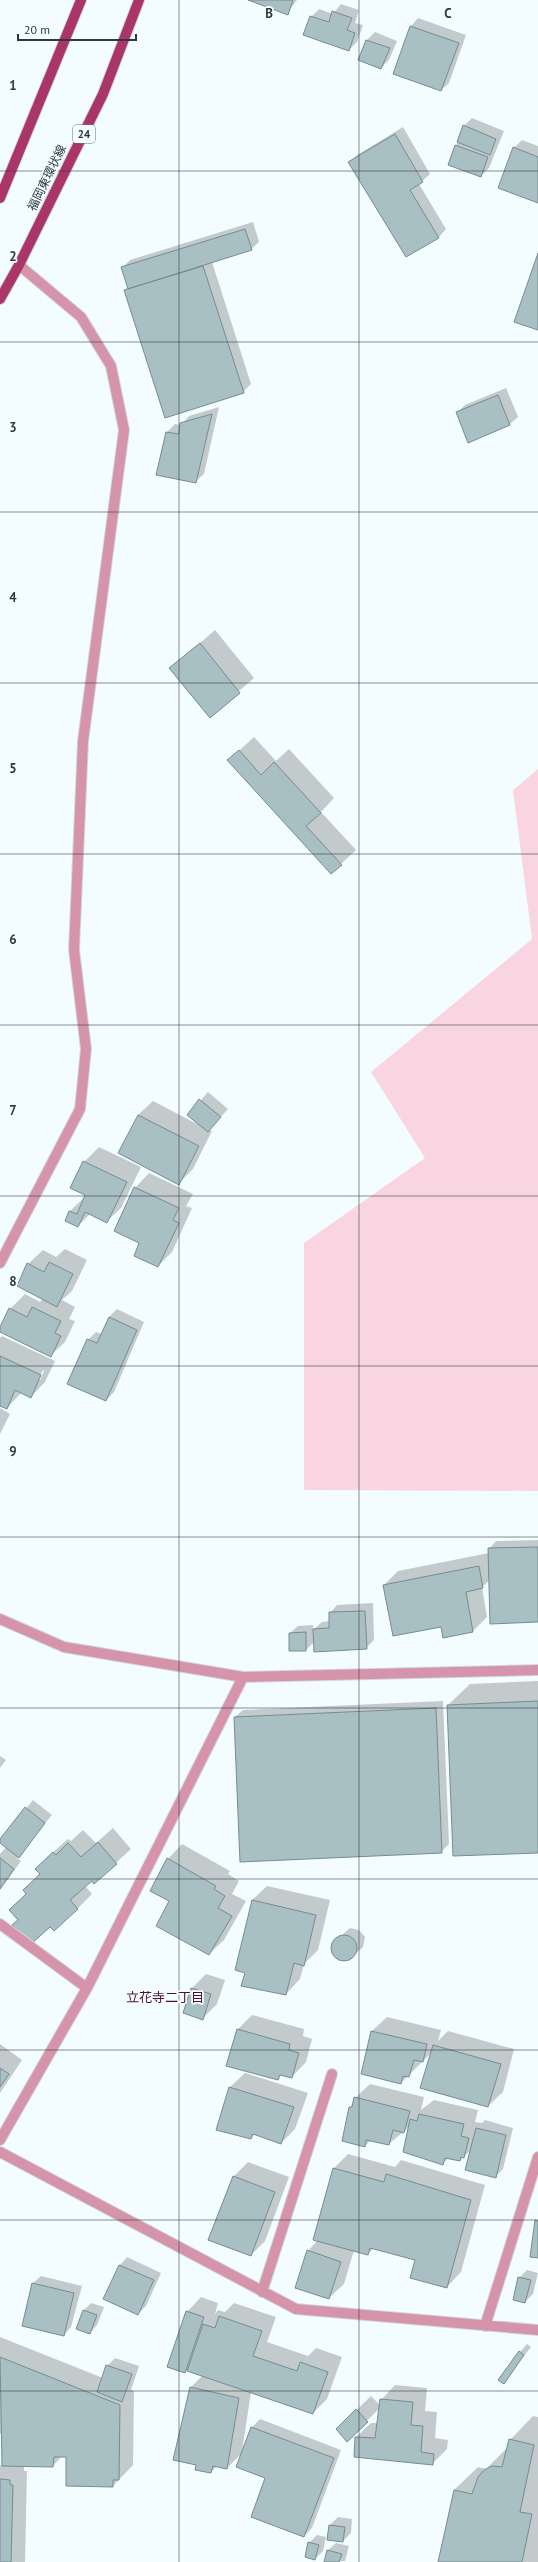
<svg xmlns="http://www.w3.org/2000/svg" width="538" height="2562" viewBox="0 0 538 2562" font-family="'PT Sans','Noto Sans JP',sans-serif">
	<style>
		.green { fill: #f9d5e1 }
		.shadow { fill: #0003; fill-rule: evenodd }
		.building { fill: #a8bfc4; stroke: #768c91 }
		.lines { fill: none; stroke-linecap: round; stroke-linejoin: round }
		.minor-casing { stroke: #d0d9db; stroke-width: 12 }
		.major-casing { stroke: #d0d9db; stroke-width: 12 }
		.minor { stroke: #d694aa; stroke-width: 10 }
		.major { stroke: #aa3568; stroke-width: 10 }
		.grid { fill: none; stroke: #2e3739; stroke-width: 1; stroke-opacity: 0.55 }
		.labels { text-anchor: middle; stroke-width: 3.5; stroke-linejoin: round; paint-order: stroke }
		.shield { fill: #f3fdff; stroke: #697274; stroke-width: 1 }
		.shield-label { font-size: 11px; font-weight: bold; fill: #2e3739 }
		.street-label { font-size: 12px; fill: #2e3739; stroke: #f3fdff }
		.neighbourhood-label { font-size: 13px; fill: #52102e; stroke: #f3fdff }
		.grid-label { font-size: 13px; text-anchor: middle; font-weight: bold; fill: #2e3739; stroke: #f3fdff; stroke-width: 3.5; stroke-linejoin: round; paint-order: stroke }
	</style>
	<rect width="100%" height="100%" fill="#f3fdff"/>
	<path class="green" d="M538,769V1491L304,1490V1243L425,1158L371,1072L532,939L513,790Z"/>
	<path class="shadow" d="M251,0H297L287,13Z
		M341,4L359,10L355,23L363,25L357,42L349,50L311,17L319,9L333,14Z
		M418,18L466,35L449,83L441,90L411,26Z
		M375,32L397,41L389,60L381,68L360,60L367,40Z
		M472,118L504,131L489,168L481,176L449,164L464,126Z
		M403,127L430,174L419,184L446,229L439,237L406,256L350,162L357,155Z
		M522,140L538,146V202L514,148Z
		M253,222L259,242L251,249L212,262L251,384L243,392L125,291L129,287L123,267L130,260Z
		M506,388L518,417L510,424L469,441L457,413L465,405Z
		M219,407L204,474L196,481L157,474L167,432L175,424L181,425L189,416Z
		M215,630L254,678L210,716L170,669Z
		M254,737L276,761L289,749L334,798L321,812L356,850L341,864L229,760Z
		M208,1092L228,1109L209,1130L212,1131L193,1169L179,1183L138,1115L153,1101L197,1124L188,1115Z
		M99,1147L141,1167L121,1208L106,1222L90,1214L78,1226L66,1220L70,1211L87,1195L72,1187L84,1162Z
		M149,1173L193,1194L186,1206L192,1208L172,1252L158,1266L135,1188Z
		M65,1249L87,1260L72,1291L62,1300L75,1307L69,1319L75,1321L65,1342L50,1356L0,1329L10,1309L25,1294L40,1302L43,1298L28,1264L43,1250L56,1257Z
		M117,1309L144,1322L114,1392L106,1400L88,1340L96,1332L102,1334L109,1317Z
		M2,1336L55,1361L45,1382L31,1397L22,1392L7,1408L0,1405V1338ZM43,1370L44,1371L40,1380H38Z
		M0,1408L10,1414L0,1434Z
		M538,1540V1621L490,1580L482,1587L487,1617L473,1631L441,1626L384,1585L398,1571L489,1553V1549L496,1541Z
		M373,1603L374,1640L366,1648L315,1641L306,1650L290,1633L298,1626L313,1625V1630L322,1622L330,1621V1613L337,1605Z
		M538,1681V1852L448,1705L470,1684Z
		M443,1701L449,1844L441,1852L235,1717L243,1710Z
		M0,1756L6,1760L0,1768Z
		M33,1800L52,1815L17,1858L21,1861L0,1890V1854L6,1847L0,1841Z
		M113,1828L131,1849L94,1883L92,1880L85,1886L92,1894L77,1909L50,1925L19,1920L10,1910L27,1893L51,1854L68,1839L71,1841L83,1830L96,1843Z
		M182,1844L230,1871L228,1874L239,1881L232,1894L246,1901L224,1940L209,1954L171,1901L168,1859Z
		M267,1886L330,1900L318,1950L304,1964L300,1979L286,1994L246,1972L252,1900Z
		M350,1928L359,1930L365,1937L363,1947L347,1961L337,1959L332,1951L334,1942Z
		M206,1974L225,1980L217,2004L203,2018L192,1988Z
		M252,2015L304,2029L303,2036L312,2039L306,2062L292,2077L282,2074L277,2079L238,2029Z
		M387,2017L441,2030L438,2041L448,2031L514,2049L503,2092L488,2106L432,2052L401,2083L362,2073L372,2031Z
		M0,2044L22,2060L0,2093Z
		M245,2073L308,2093L295,2129L281,2143L255,2134L250,2138L217,2129L230,2087Z
		M370,2084L424,2097L421,2110L434,2100L478,2110L475,2122L482,2123L485,2120L513,2128L503,2169L495,2177L472,2149L460,2160L449,2158L443,2163L409,2127L389,2144L371,2140L365,2146L350,2108L355,2098Z
		M348,2154L395,2167L401,2160L485,2185L461,2272L447,2287L416,2259L374,2248L368,2254L354,2250L344,2284L329,2298L308,2251L318,2240L334,2168Z
		M248,2162L289,2177L265,2241L251,2255L210,2240L234,2176Z
		M127,2257L161,2273L146,2306L138,2314L105,2298L120,2265Z
		M527,2270L538,2273L533,2294L525,2302L519,2278Z
		M41,2276L82,2286L71,2327L64,2335L33,2283Z
		M201,2297L218,2303L215,2314L218,2310L225,2312L234,2303L276,2317L267,2342L308,2356L316,2348L342,2357L327,2399L313,2413L251,2392L242,2451L252,2427L260,2419L341,2450L312,2528L304,2536L267,2478L242,2453L227,2468L217,2466L211,2472L197,2464L190,2388L203,2375L187,2370L185,2372L187,2312Z
		M91,2303L104,2307L97,2325L90,2333L84,2310Z
		M0,2337L103,2378L107,2366L115,2358L139,2366L131,2390L134,2391L133,2465L113,2486L67,2456H62L53,2466L24,2465V2471H27L25,2562H0V2465H3V2431L0,2434Z
		M527,2344L531,2347L503,2383L520,2352Z
		M395,2385L427,2388L425,2411L437,2412L435,2438L448,2440L447,2449L432,2464L355,2456L356,2437L371,2423H378L380,2408L347,2440L337,2429L371,2396L380,2405L381,2400Z
		M533,2416L538,2417V2562H439L454,2490L478,2467L486,2469L508,2447L510,2440Z
		M338,2517L352,2519L351,2533L343,2541L330,2525Z
		M317,2535L326,2537L323,2551L315,2559L309,2543Z
		M336,2543L349,2546L345,2561L325,2562L328,2550Z"/>
	<path class="building" d="M248,0H293L288,15Z
		M332,11L352,18L347,30L355,33L349,51L303,35L310,16L329,22Z
		M410,26L459,43L441,91L393,74Z
		M366,40L390,48L381,69L358,60Z
		M463,125L496,139L490,155L457,142Z
		M395,134L423,182L410,190L439,238L406,257L348,162Z
		M455,145L488,157L481,177L448,165Z
		M513,147L538,157V203L498,188Z
		M245,229L252,250L128,289L121,267Z
		M538,253V330L514,322Z
		M203,266L244,393L165,418L124,290Z
		M498,395L510,425L468,443L456,412Z
		M212,414L196,483L156,475L166,432L179,434L180,423Z
		M200,643L240,693L210,718L169,668Z
		M239,750L261,775L274,762L321,813L306,826L342,865L331,874L227,760Z
		M199,1099L221,1117L208,1132L187,1115Z
		M138,1115L199,1146L179,1185L118,1153Z
		M83,1161L127,1182L107,1223L85,1212L78,1227L65,1221L69,1211L77,1214L85,1195L70,1188Z
		M134,1187L179,1208L173,1220L179,1223L158,1267L134,1256L139,1243L114,1231Z
		M49,1262L73,1274L57,1307L17,1286L27,1263L44,1272Z
		M32,1307L61,1321L55,1333L61,1336L51,1357L0,1332V1327L9,1308L27,1317Z
		M109,1317L137,1330L106,1401L67,1384L87,1339L97,1343Z
		M0,1356L41,1375L31,1398L15,1390L7,1409L0,1406Z
		M538,1547V1622L490,1624L488,1548Z
		M479,1566L483,1588L466,1592L473,1632L443,1638L441,1627L393,1636L383,1585Z
		M365,1611L367,1649L314,1652L313,1629L329,1628V1612Z
		M306,1632V1651H289V1633Z
		M538,1701V1853L453,1856L447,1705Z
		M436,1708L442,1853L240,1862L234,1717Z
		M25,1807L45,1823L19,1858L0,1843V1839Z
		M98,1842L117,1864L94,1884L92,1881L70,1900L78,1909L54,1931L50,1927L30,1945L12,1925L18,1920L9,1910L26,1894L23,1890L40,1874L35,1869L53,1852L56,1855L68,1843L81,1857Z
		M0,1858L14,1869L0,1889Z
		M167,1858L216,1886L214,1889L225,1896L218,1908L232,1916L209,1955L156,1926L169,1901L150,1891Z
		M252,1900L316,1915L304,1966L294,1963L286,1995L241,1986L245,1973L235,1970Z
		M331 1948a13 13 0 1 1 26 0a13 13 0 1 1-26 0Z
		M191,1988L211,1994L203,2020L183,2013Z
		M237,2029L290,2044L289,2050L299,2053L292,2078L280,2075L278,2080L226,2066Z
		M371,2031L427,2044L423,2062L414,2060L409,2077L403,2076L401,2084L361,2074Z
		M433,2045L501,2064L488,2107L420,2088Z
		M0,2068L9,2074L0,2087Z
		M229,2087L294,2107L281,2144L253,2134L251,2139L216,2130Z
		M354,2097L410,2111L404,2133L393,2130L389,2145L366,2140L365,2147L342,2141L349,2107H352Z
		M419,2114L464,2124L461,2136L469,2138L464,2158L461,2157L460,2161L445,2158L443,2165L403,2152L410,2119L417,2121Z
		M476,2128L506,2135L496,2178L465,2170Z
		M333,2168L384,2182L386,2174L471,2200L447,2288L410,2278L415,2260L370,2248L368,2255L313,2240Z
		M233,2176L275,2192L251,2256L208,2240Z
		M535,2220L538,2221V2258L530,2257Z
		M307,2250L341,2262L329,2299L295,2288Z
		M119,2265L154,2280L138,2315L103,2299Z
		M518,2277L531,2280L525,2303L513,2300Z
		M32,2283L74,2293L64,2336L22,2326Z
		M83,2310L97,2315L90,2334L76,2329Z
		M186,2311L204,2317L185,2373L167,2367Z
		M219,2316L262,2331L253,2356L297,2371L300,2362L328,2372L313,2414L187,2371L203,2324L215,2328Z
		M519,2351L524,2355L504,2384L498,2380Z
		M0,2357L120,2405L119,2480H113V2487L66,2486V2457H54L53,2467L2,2466Z
		M106,2365L132,2374L122,2402L97,2392Z
		M190,2387L239,2398L227,2469L213,2466L211,2473L195,2470L196,2465L173,2460Z
		M380,2399L413,2402L411,2425L423,2426L421,2452L434,2454L433,2465L354,2457L355,2437L375,2438Z
		M356,2409L368,2422L347,2442L336,2429Z
		M251,2427L334,2458L304,2537L251,2517L265,2478L236,2467Z
		M509,2439L534,2445L520,2512L532,2514L522,2562H438L454,2490L472,2494L478,2477L484,2470L492,2466L502,2467Z
		M0,2479L10,2480V2485H13L11,2562H0Z
		M329,2525L345,2527L343,2542L327,2540Z
		M308,2542L319,2545L315,2560L305,2557Z
		M327,2550L342,2554L339,2562H324Z"/>
	<g class="lines">
		<defs>
			<path id="minor" d="M0,1263L80,1109L86,1049L74,950L83,741L124,430L111,366L81,317L19,265
				M0,1619L64,1647L243,1677L538,1670
				M0,1924L87,1988
				M0,2140L87,1988L243,1677
				M0,2152L296,2309L538,2330
				M262,2292L332,2074
				M485,2326L538,2157"/>
			<path id="major" d="M0,198L81,0
				M0,299L19,265L103,94L139,0"/>
		</defs>
		<use href="#minor" class="minor-casing"/>
		<use href="#major" class="major-casing"/>
		<use href="#minor" class="minor"/>
		<use href="#major" class="major"/>
	</g>
	<path class="grid" d="M179,0V2562M359,0V2562M0,171H538M0,342H538M0,512H538M0,683H538M0,854H538M0,1025H538M0,1196H538M0,1366H538M0,1537H538M0,1708H538M0,1879H538M0,2050H538M0,2220H538M0,2391H538"/>
	<g class="labels">
		<rect class="shield" x="73" y="125" width="22" height="18" rx="3"/>
		<g class="shield-label">
			<text x="84" y="138">24</text>
		</g>
		<g class="street-label">
			<text transform="translate(47 178) rotate(-64)" y="4">福岡東環状線</text>
		</g>
		<g class="neighbourhood-label">
			<text x="165" y="2002">立花寺二丁目</text>
		</g>
	</g>
	<g class="grid-label">
		<text x="269" y="18">B</text>
		<text x="448" y="18">C</text>
		<text x="13" y="90">1</text>
		<text x="13" y="261">2</text>
		<text x="13" y="432">3</text>
		<text x="13" y="602">4</text>
		<text x="13" y="773">5</text>
		<text x="13" y="944">6</text>
		<text x="13" y="1115">7</text>
		<text x="13" y="1286">8</text>
		<text x="13" y="1456">9</text>
	</g>
	<path d="M18 34v6h118v-6" fill="none" stroke="#2e3739" stroke-width="2"/>
	<text x="24" y="34" font-size="12" fill="#2e3739" stroke="#f3fdff" stroke-width="3" paint-order="stroke">20 m</text>
</svg>
